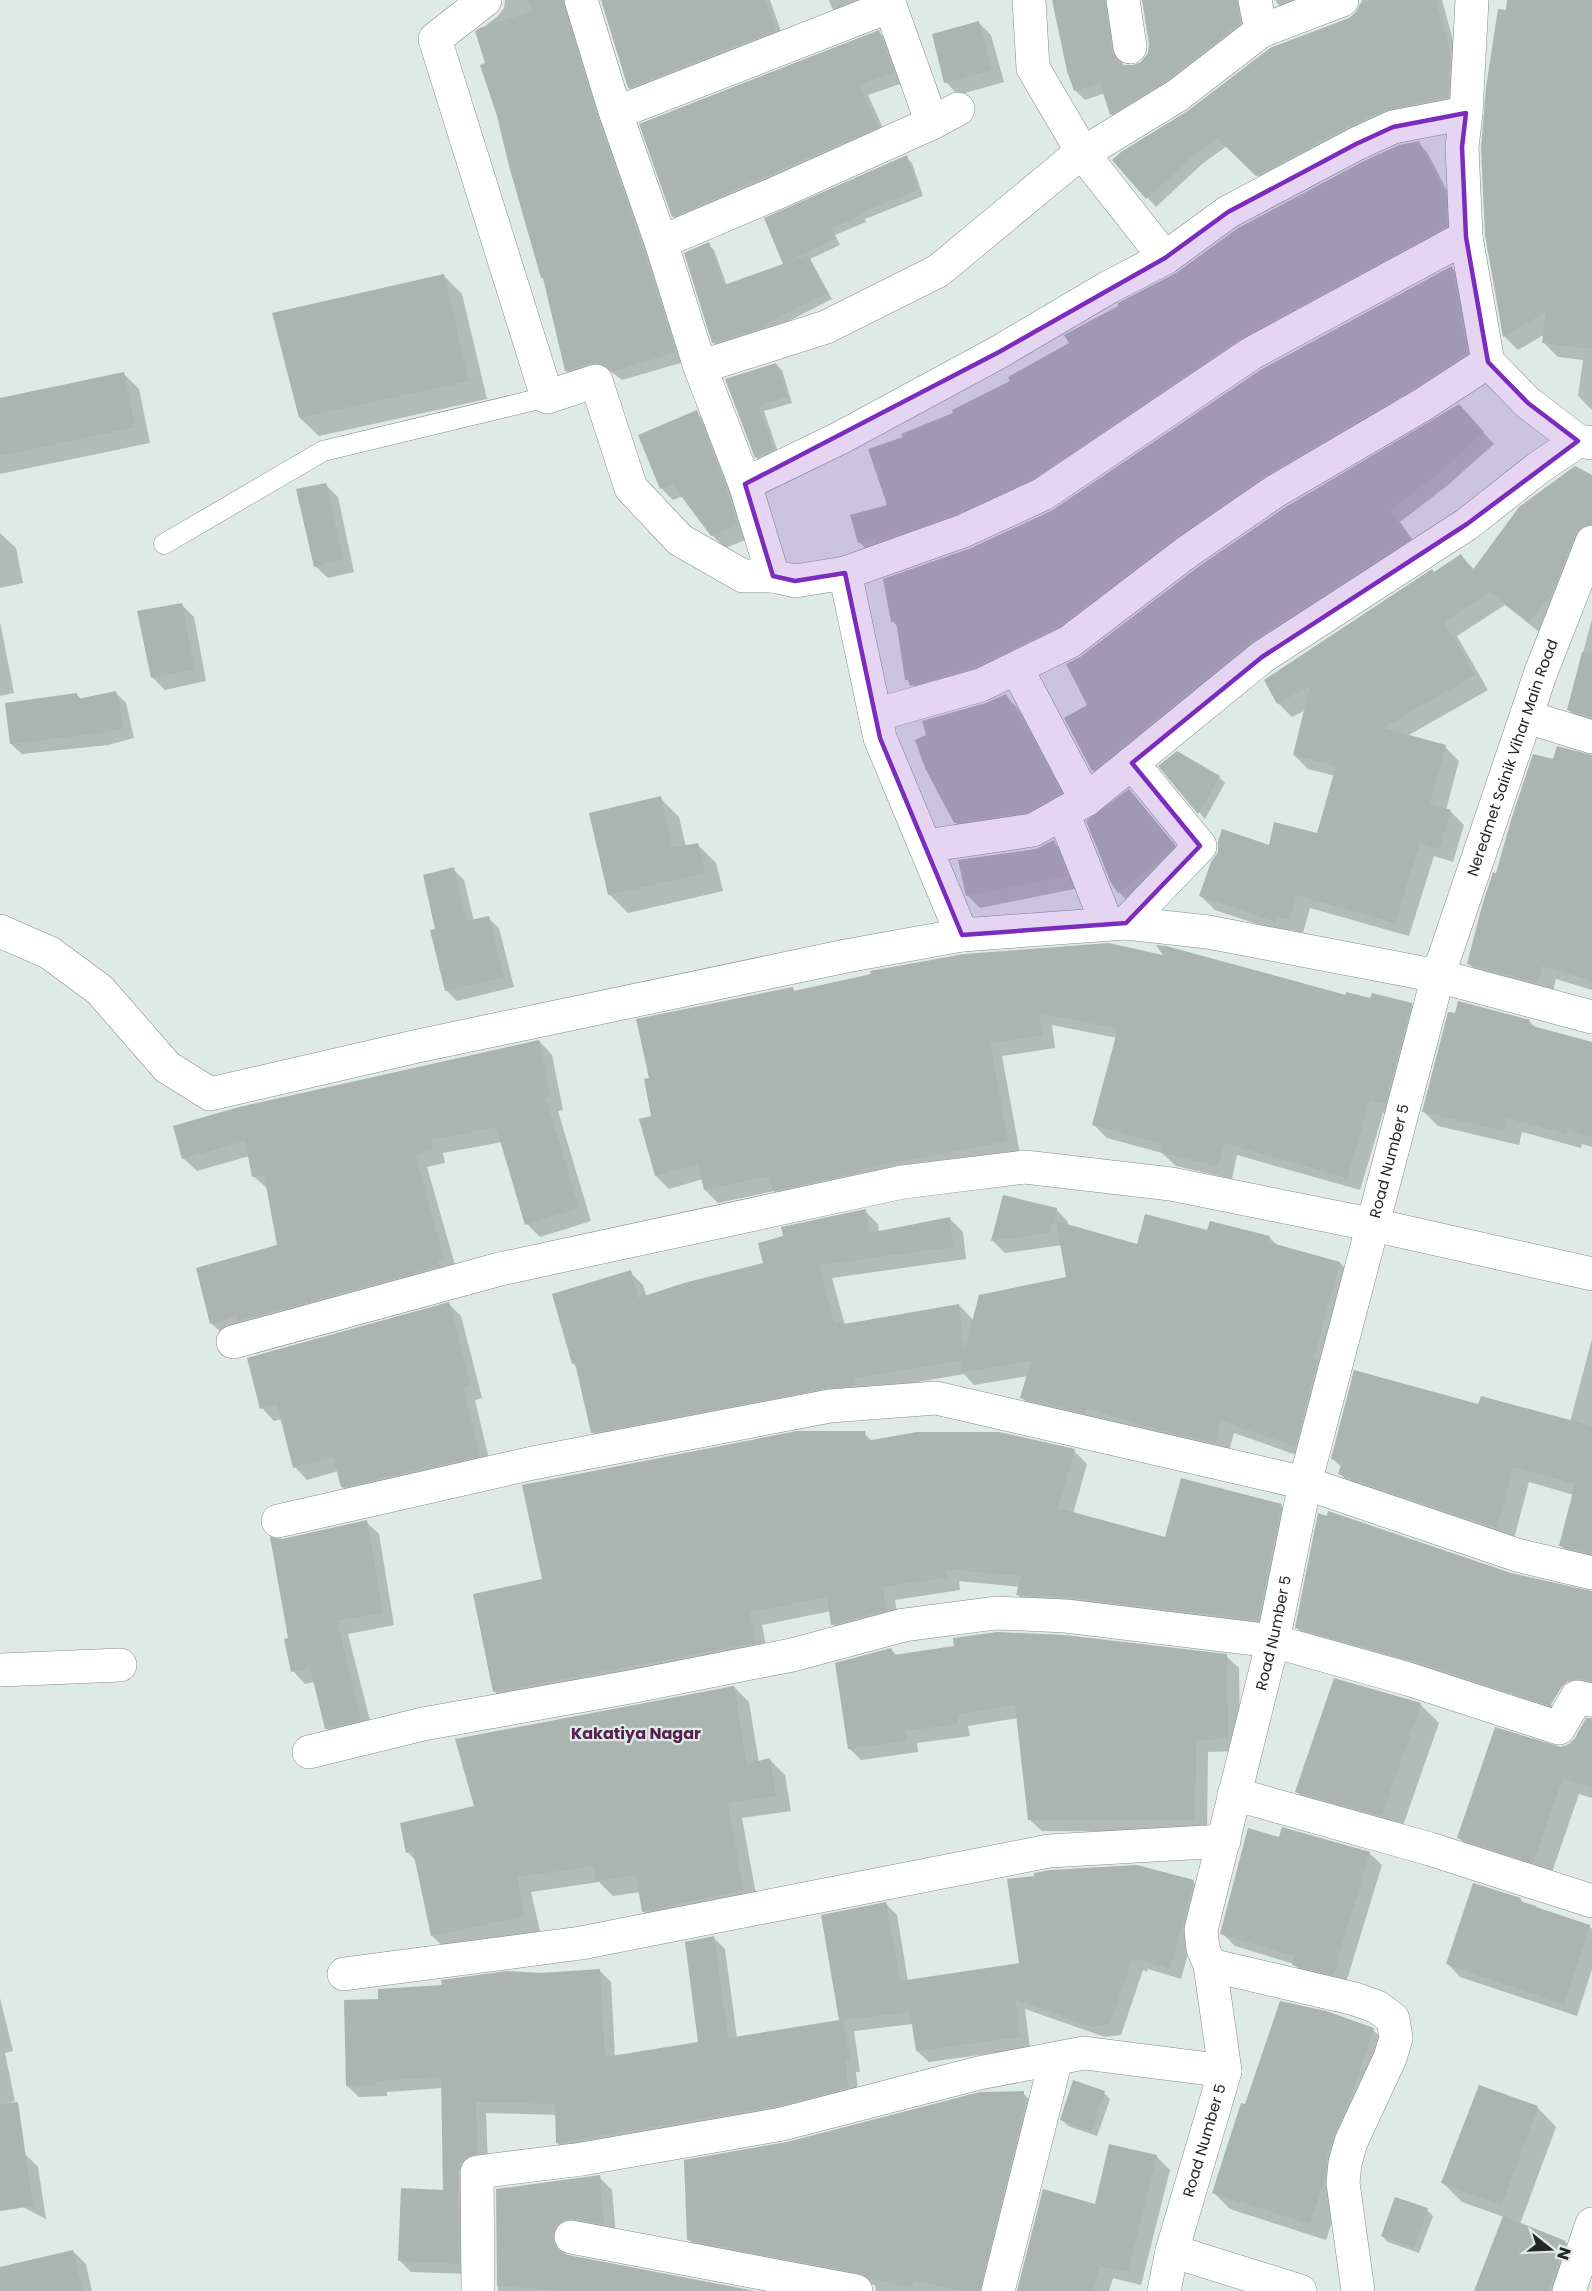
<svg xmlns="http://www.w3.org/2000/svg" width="1592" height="2291" viewBox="0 0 1592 2291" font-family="Poppins,sans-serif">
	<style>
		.shadow { fill: #0003 }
		.building { fill: #aab5b1 }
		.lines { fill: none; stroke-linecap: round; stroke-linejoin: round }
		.lane-casing { stroke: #828d89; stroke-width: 21 }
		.street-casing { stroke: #828d89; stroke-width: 34 }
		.lane { stroke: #fff; stroke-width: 20 }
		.street { stroke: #fff; stroke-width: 33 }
		.marked { fill: #7b2cbf; fill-opacity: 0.2; stroke: #7b2cbf; stroke-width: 4.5; stroke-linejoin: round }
		.labels { text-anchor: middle; stroke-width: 4.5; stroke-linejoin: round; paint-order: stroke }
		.street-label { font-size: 15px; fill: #222624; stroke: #deeae6 }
		.neighbourhood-label { font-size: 16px; font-weight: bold; fill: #56214e; stroke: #deeae6 }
	</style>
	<rect width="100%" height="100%" fill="#deeae6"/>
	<path class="shadow" d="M505,0H575L684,362L622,380L610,371L600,372L576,380L566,371L545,280L542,277L477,32L498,16L504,8Z
		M602,0H770L784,40L638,97L629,88Z
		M829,0H883L845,21L832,8Z
		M1055,0H1116L1113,13L1123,66L1134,67L1142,63L1149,54L1150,44L1143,0H1248L1249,33L1120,123L1111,114L1105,93L1085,100L1075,90Z
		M1275,0H1322L1286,14Z
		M1362,0H1442L1459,62L1457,106L1266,184L1227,146L1202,164L1156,207L1114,161L1350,19L1357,13Z
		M1508,0H1592V410L1578,396L1583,360L1558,357L1544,343L1545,334L1518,350L1504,336Z
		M979,23L991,35L1004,82L958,95L946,82Z
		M879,32L889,42L903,83L868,95L887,137L683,226L673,216Z
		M1418,143L1427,152L1454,204L1455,235L1043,486L868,551L859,542L889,506L905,438L955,414L1012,382L1177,274Z
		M906,157L912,163L923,196L865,219L866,222L835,235L840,245L810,259L832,299L769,331L720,349L714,343L686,253L708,244L714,250L727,286L786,265L784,263Z
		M1452,268L1460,276L1475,362L1068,634L920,693L907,679L899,628L892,621L971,549L1052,512Z
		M443,275L462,294L487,399L319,436L300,418Z
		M776,364L782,370L792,403L764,411L779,455L762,463L756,457L727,380Z
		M123,373L139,389L150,443L0,474V399Z
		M696,412L709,425L750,538L725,548L712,535L683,496L673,500L661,488Z
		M1469,417L1494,444L1448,485L1400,522L1420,550L1104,781L1093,770L1066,718L1089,706Z
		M1592,477V544L1543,635L1505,605L1457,636L1488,690L1407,736L1445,747L1459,761L1446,810L1450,811L1464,825L1453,862L1434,856L1409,936L1310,908L1303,933L1291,930L1290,935L1215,910L1201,896L1270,847L1318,835L1335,776L1308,769L1294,755L1306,710L1292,717L1278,703L1435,574L1461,556L1475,570Z
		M325,484L338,497L354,572L328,578L315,566Z
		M0,533L16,548L23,583L0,588Z
		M181,604L194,617L206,681L165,690L152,677Z
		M1592,619V726L1582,723L1568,709Z
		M0,622L14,693L0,696Z
		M115,692L126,703L134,738L108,745L22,754L11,744L77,695L82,700Z
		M1005,696L1017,707L1042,748L1071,804L967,833L955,822L987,704Z
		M1177,753L1219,777L1225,783L1205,819L1161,766Z
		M1592,757V990L1556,979L1552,996L1482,978L1469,964L1497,874L1555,761Z
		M1129,791L1185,857L1130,903L1119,892Z
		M660,798L679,817L686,847L697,844L716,863L723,891L628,913L609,894Z
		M1053,842L1066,854L1079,888L980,908L967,895L1036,850Z
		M453,869L464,880L474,921L488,918L499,928L514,987L457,1001L446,990L437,930Z
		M792,989L796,992L1347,997L1411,1004L1424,1017L1398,1117L1383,1113L1360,1190L1237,1155L1232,1179L1176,1166L1162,1153L1107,1138L1094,1125L1117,1038L1052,1025L1055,1048L1002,1056L1020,1154L787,1204L774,1191L718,1203L705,1190L703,1179L669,1189L656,1176L650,1079Z
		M1529,1021L1536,1028L1592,1044V1147L1582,1144L1581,1148L1522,1132L1519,1145L1438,1126L1423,1111Z
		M539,1041L552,1055L563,1110L558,1111L591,1221L540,1237L527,1224L502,1142L443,1153L445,1163L427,1167L457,1272L225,1336L211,1323L279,1246L268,1189L253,1176L249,1156L197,1171L183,1158Z
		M1004,1197L1056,1209L1068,1222V1226L1138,1246L1208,1232L1269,1237L1279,1247L1340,1263L1353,1276L1308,1459L1234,1433L1228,1455L1035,1411L1022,1398L1028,1376L974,1385L964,1374L866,1391L605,1445L592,1432L577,1368L573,1363L630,1272L643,1285L647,1297L765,1264L865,1211L878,1224L879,1232L950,1219L963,1232L966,1259L832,1278L845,1325L959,1305L974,1321L1068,1279L1062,1245L1005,1253L993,1241Z
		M449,1304L461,1316L482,1398L475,1400L491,1468L355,1499L342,1487L338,1471L307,1480L295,1467L282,1419L274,1421L262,1408Z
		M1592,1339V1565L1576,1561L1560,1545L1574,1495L1529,1482L1513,1543L1356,1490L1340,1474L1342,1468L1332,1458L1479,1406L1570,1422Z
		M864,1433L872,1441L1074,1451L1087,1464L1073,1514L1166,1538L1281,1506L1294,1519L1271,1633L1031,1608L1018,1595L1020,1587L959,1581L960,1590L895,1600L899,1623L846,1637L833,1624L831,1611L762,1625L768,1656L508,1705L495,1692L544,1580Z
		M366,1522L379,1534L394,1625L348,1634L373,1732L339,1741L326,1728L315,1682L305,1684L293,1671L282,1541Z
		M1511,1574L1592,1593V1686L1516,1672L1511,1691L1551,1705L1563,1717L1521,1704L1510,1693L1508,1702L1312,1643L1296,1627Z
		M891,1649L897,1656H1226L1239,1668L1240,1751L1208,1752L1207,1832L1042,1831L1029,1819L1018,1718L968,1726L970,1736L917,1743L918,1752L861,1760L849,1748Z
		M734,1687L749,1702L759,1763L770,1760L785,1775L791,1811L742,1818L758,1905L659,1927L643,1911L640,1892L613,1896L599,1882L531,1892L540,1931L448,1951L432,1936L416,1861L408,1852L476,1808Z
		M1420,1704L1439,1723L1400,1834L1315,1810L1296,1791Z
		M1592,1720V1798L1579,1794L1550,1878L1475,1854L1459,1838L1561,1748L1570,1745Z
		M1280,1839L1369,1853L1382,1865L1345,1986L1306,1977L1294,1964L1235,1946L1222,1933Z
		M1193,1882L1205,1893L1181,1979L1148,1969L1147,1972L1143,1970L1121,2035L1105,2037L1025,2009L1030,2048L929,2062L917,2051L913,2024L854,2031L860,2072H856L859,2099L569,2154L557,2143V2115L486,2113L488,2164L470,2274L411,2272L400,2261L445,2191L443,2088L387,2092V2096L359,2097L347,2086L379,2001L444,1986L513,1976L599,1970L611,1982L615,2057L700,2044L714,1938L725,1949L737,2038L840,2022L886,1904L897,1915L908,1981L1020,1964Z
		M1520,1899L1525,1904L1589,1926L1592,1929V1969L1577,2016L1460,1977L1448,1964Z
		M0,1998L13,2051L5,2053L15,2101L0,2105Z
		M1373,2030L1390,2046L1326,2240L1230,2209L1213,2192L1246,2106Z
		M1480,2086L1538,2108L1556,2127L1520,2224L1565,2242L1578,2256L1565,2291H1476L1504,2217L1462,2202L1443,2183Z
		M1023,2093L1036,2106L995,2291H876L875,2285L702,2252L688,2239L787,2144Z
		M1104,2093L1110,2099L1097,2136L1068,2126L1062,2120Z
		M0,2119L25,2154L38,2167L46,2219L0,2195Z
		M1110,2146L1157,2157L1170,2170L1141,2285L1113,2278L1109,2291H1019L1096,2206Z
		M599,2177L612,2190L616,2236L565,2248L566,2256L747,2291H498L497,2190Z
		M1427,2210L1433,2216L1419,2253L1388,2242L1382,2236Z
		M73,2251L86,2264L92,2291H0V2269Z"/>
	<path class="building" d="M528,0H563L596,113L643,248L676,352L612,372L608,367L599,363H590L565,371L543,278H541L509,166L497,116L480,65L485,63L475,31L480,28L533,11Z
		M601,0H765L776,30L628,88Z
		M1052,0H1105L1112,50L1116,59L1124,65H1133L1141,62L1148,53L1149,44L1142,0H1237L1240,23L1167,80L1110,115L1100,83L1074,91L1067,71Z
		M1372,0H1436L1450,52L1448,97L1385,110L1347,127L1256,176L1217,138L1193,156L1146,199L1112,160L1121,152L1189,110L1270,48L1349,18L1356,12L1360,4Z
		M1507,0H1592V349L1542,343L1546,312L1503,337L1485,235L1481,148L1486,87L1498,9L1506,10Z
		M979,21L992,70L944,83L932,34Z
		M879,30L894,73L859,85L878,127L672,217L639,124Z
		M1419,141L1445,194L1447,226L1242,337L1034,478L956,514L876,542L875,538L858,543L850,515L887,505L868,449L903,437L901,434L953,413L952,410L1010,381L1008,377L1069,343L1064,335L1118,306V303L1176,273L1238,228L1364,161L1399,145Z
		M907,155L918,190L860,213L861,216L831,229L835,239L783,264L764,218Z
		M709,242L724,285L808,255L827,293L764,325L765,327L712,343L684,253Z
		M1452,266L1467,353L1412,389L1263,477L1176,537L1059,626L974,667L910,686L908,680H905L896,621L891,622L883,579L971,548L1051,511L1262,369Z
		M444,274L469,381L299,418L272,313Z
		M776,363L787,397L759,406L774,449L755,458L725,379Z
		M124,372L135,427L0,456V398Z
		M1459,404L1484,432L1437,475L1390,510L1410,539L1250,642L1092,771L1064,718L1087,705L1066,664L1080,657L1198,567L1284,508Z
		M697,410L727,490L738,525L711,536L672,484L660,489L638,435Z
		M1575,466L1592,475V524L1581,527L1575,535L1551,596L1529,622L1490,592L1444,622L1475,675L1383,728L1446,745L1430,803L1451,810L1439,849L1420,843L1395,923L1296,895L1290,920L1278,917L1276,922L1199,896L1211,862L1218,852V841L1222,829L1269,845L1274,822L1317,833L1336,766L1293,755L1310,686L1277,704L1264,680L1432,569L1434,572L1461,554L1472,571L1519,507Z
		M326,483L343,559L314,567L296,489Z
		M182,603L194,669L151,678L137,611Z
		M1582,652L1592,653V717L1567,710Z
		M116,691L124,728L96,734V733L10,744L5,703L77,693L78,699Z
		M1006,694L1031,735L1061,793L1027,812L954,823L925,768L915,740L926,735L922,721L986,703Z
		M1557,746L1592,755V981L1542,966L1538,983L1467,964L1482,906L1493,872L1496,873L1512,817L1533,754L1553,759Z
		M1177,751L1220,776L1198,814L1158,766Z
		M1129,789L1175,845L1157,864L1118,893L1111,883L1086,821Z
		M661,796L672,848L698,843L705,873L608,895L589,813Z
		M1054,840L1068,876L966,896L958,860L1036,849Z
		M454,867L466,921L489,916L504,977L445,991L430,930L435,929L423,875Z
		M1109,943L1163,955L1156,945L1166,946L1346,995V992L1370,998L1372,993L1412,1003L1385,1104L1370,1100L1347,1178L1224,1143L1218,1166L1161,1153L1163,1144L1092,1125L1117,1032L1116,1028L1039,1013L1043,1035L990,1043L1008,1141L860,1169V1172L773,1191L769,1176L704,1190L698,1164L655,1176L639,1119L651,1116L644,1079L649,1078L636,1019L793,987L794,991L871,974L870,971L964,954Z
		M1458,1001L1530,1020L1529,1025L1592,1042V1137L1567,1130L1566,1134L1507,1118L1504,1131L1422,1112L1448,1012L1455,1013Z
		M539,1040L550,1097L546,1098L579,1208L525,1225L496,1127L431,1140L433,1150L415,1154L444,1259L438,1261L440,1266L238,1321L236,1316L210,1324L196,1268L277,1245L264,1175L252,1177L245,1141L182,1159L173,1126L239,1107Z
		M1003,1195L1057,1208L1050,1233L991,1241Z
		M866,1209L869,1233L950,1217L953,1247L819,1265L834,1323L843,1322L844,1324L959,1304L964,1353L979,1295L1066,1277L1056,1221L1137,1244L1145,1214L1207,1230L1210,1221L1270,1236L1268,1242L1340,1262L1314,1358L1318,1360L1295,1446L1221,1421L1216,1443L1156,1429L1086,1408L1085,1413L1020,1398L1031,1361L960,1373L963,1360L854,1378L856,1385L827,1388L591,1433L575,1363L572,1364L552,1294L631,1270L638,1298L684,1283L763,1263L758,1243L783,1236L781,1227Z
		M449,1302L471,1386L463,1388L480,1456L341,1487L333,1457L293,1468L277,1405L260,1409L247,1358Z
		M1354,1370L1478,1404L1481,1396L1592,1426V1554L1559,1546L1575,1484L1513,1467L1497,1528L1338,1474L1342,1463L1331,1459Z
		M797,1431H865L866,1441L917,1432H999L1075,1449L1058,1508L1165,1537L1181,1478L1282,1504L1258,1620L1068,1597L1016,1595L1021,1576L947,1569L948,1577L883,1587L886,1610L831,1625L827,1597L750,1612L755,1643L493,1692L473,1594L542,1579L522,1485Z
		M1328,1511L1511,1573L1592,1591V1681L1580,1679L1569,1680L1561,1688L1550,1706L1414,1661L1295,1628L1318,1513L1327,1516Z
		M367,1520L383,1613L337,1621L361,1720L325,1729L310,1668L291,1672L284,1639L288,1638L270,1537L282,1539Z
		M997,1632L1064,1635L1227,1654L1228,1739L1196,1740L1195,1820H1028L1015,1705L957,1714L958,1724L905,1731L907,1740L848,1749L835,1663L891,1648L894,1655L954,1646L953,1638Z
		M1334,1678L1421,1703L1382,1816L1295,1792Z
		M734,1686L747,1764L770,1758L776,1796L728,1803L743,1890L642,1912L636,1875L596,1881L594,1866L517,1877L525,1916L431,1936L413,1851L406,1853L400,1823L474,1806L455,1739Z
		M1586,1718H1592V1788L1563,1778L1533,1863L1457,1838L1495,1727L1561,1747L1569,1744L1575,1738Z
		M1282,1827L1370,1852L1333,1975L1292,1965L1295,1956L1220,1934L1248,1828L1279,1837Z
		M1137,1865L1194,1880L1170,1969L1137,1959L1136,1961L1132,1960L1110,2024L1093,2027L1015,1999L1020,2037L916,2051L910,2012L843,2020L850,2061H846L848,2088L778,2106L556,2143L555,2104L476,2102L477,2153L466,2157L460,2164L458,2172L459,2264L398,2261L401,2188L443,2190L441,2077L376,2081V2085L346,2086L344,2000L378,1999V1989L442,1985L441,1980L508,1971L540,1973L600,1969L605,2057L698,2042L685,1942L714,1936L728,2038L839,2020L821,1915L886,1902L900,1981L1019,1963L1007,1879L1034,1876V1873L1051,1870Z
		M1473,1883L1521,1898L1520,1901L1536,1906V1907L1590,1925L1564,2005L1446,1964Z
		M1280,2001L1326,2011L1374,2028L1350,2099L1333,2137L1327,2158L1325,2178L1310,2224L1212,2193L1241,2103L1245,2104Z
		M1073,2080L1105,2091L1091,2131L1060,2120Z
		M1479,2085L1538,2106L1502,2205L1441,2183Z
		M1024,2091V2110L980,2291H961L913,2280L912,2288L869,2278L859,2273L687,2240L684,2160L787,2142L980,2092Z
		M18,2102L33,2206L0,2211V2104Z
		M1109,2144L1157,2155L1128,2272L1100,2266L1093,2291H1017L1043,2189L1095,2204Z
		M600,2175L604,2224L574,2219L564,2220L556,2225L553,2234L554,2244L559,2252L568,2255L755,2291H568L497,2286L496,2189Z
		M1395,2197L1428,2208L1414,2248L1381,2236Z
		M1503,2216L1566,2241L1548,2291H1474Z
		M73,2250L83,2291H0V2267Z"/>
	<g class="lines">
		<defs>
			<path id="lane" d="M164,544L323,451L547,397"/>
			<g id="street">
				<path d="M485,0L435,39L547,397L596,381L631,488L680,540L743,576H773L795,581L845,573"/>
				<path d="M581,0L614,108L661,242L700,367L745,484L773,576"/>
				<path d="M888,0L932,123"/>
				<path d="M1029,0L1033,68L1084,155L1165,258"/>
				<path d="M1123,0L1130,47"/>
				<path d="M1255,0L1261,31"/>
				<path d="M616,113L890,6"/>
				<path d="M1466,237L1462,147L1466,113L1472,0"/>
				<path d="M661,242L781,191L932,123L958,109"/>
				<path d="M700,367L826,327L938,271L1072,160L1178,95L1261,31L1342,0"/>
				<path d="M745,484L840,438L999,352L1109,287L1165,258L1228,212L1356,144L1393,127L1466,113"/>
				<path d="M1017,669L1086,800L1132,763"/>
				<path d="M875,715L981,685L1069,642L1187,552L1274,492L1422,405L1488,362"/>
				<path d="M1527,717L1592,737"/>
				<path d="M1063,813L1107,924"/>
				<path d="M925,846L1033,830L1086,800"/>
				<path d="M1126,923L1200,846L1132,763L1262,657L1467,524L1538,468L1578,441"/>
				<path d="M0,931L50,953L100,990L167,1067L210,1094L418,1046L846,956L962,935L1126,923L1208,932L1438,976L1592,1017"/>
				<path d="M962,935L880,738L845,573L963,531L1043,494L1252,353L1466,237L1488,362L1528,403L1578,441L1592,443"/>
				<path d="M233,1342L500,1269L903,1182L1025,1167L1171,1184L1374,1225L1592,1274"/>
				<path d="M278,1521L533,1463L830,1406L936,1398L1305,1483L1517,1555L1592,1573"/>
				<path d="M0,1670L120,1665"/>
				<path d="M309,1752L423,1724L630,1687L792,1655L904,1625L996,1613L1066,1616L1273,1641L1408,1679L1559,1728L1577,1697L1592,1700"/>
				<path d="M1234,1794L1430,1849L1592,1901"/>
				<path d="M1210,1965L1355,1999L1377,2007L1393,2019L1396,2038L1390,2058L1351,2142L1345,2163L1343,2183L1358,2291"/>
				<path d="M344,1974L581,1943L1049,1851L1224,1841"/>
				<path d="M571,2237L856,2291"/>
				<path d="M1172,2251L1300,2291"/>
				<path d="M478,2291L477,2172L582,2159L782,2124L979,2073L1084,2053L1225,2071"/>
				<path d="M998,2291L1056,2059"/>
				<path id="s1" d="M1164,2291L1172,2251L1225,2071L1210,1965L1203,1949L1201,1930L1273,1641L1305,1483L1438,976L1541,672L1592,542"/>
				<path d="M1569,2291L1592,2224"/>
			</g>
		</defs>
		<use href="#lane" class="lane-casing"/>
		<use href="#street" class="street-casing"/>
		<use href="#lane" class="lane"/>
		<use href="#street" class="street"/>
	</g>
	<path class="marked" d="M1466,113L1462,147L1466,237L1488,362L1528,403L1578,441L1467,524L1262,657L1132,763L1200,846L1126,923L962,935L880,738L845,573L795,581L773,576L745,484L999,352L1165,258L1228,212L1356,144L1393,127Z"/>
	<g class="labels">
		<g class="street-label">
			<text dy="5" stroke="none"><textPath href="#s1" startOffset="1586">Neredmet Sainik Vihar Main Road</textPath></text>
			<text dy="5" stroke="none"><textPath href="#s1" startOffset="1164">Road Number 5</textPath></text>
			<text dy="5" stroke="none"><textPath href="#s1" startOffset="678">Road Number 5</textPath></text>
			<text dy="5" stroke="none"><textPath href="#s1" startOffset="156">Road Number 5</textPath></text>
		</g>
		<g class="neighbourhood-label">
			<text x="636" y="1739">Kakatiya Nagar</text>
		</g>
	</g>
	<g transform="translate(1550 2249) rotate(108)" stroke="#deeae6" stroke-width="4.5" paint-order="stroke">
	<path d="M0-4.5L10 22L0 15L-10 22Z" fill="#222624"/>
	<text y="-9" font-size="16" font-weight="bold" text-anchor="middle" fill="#222624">N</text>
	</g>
</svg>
